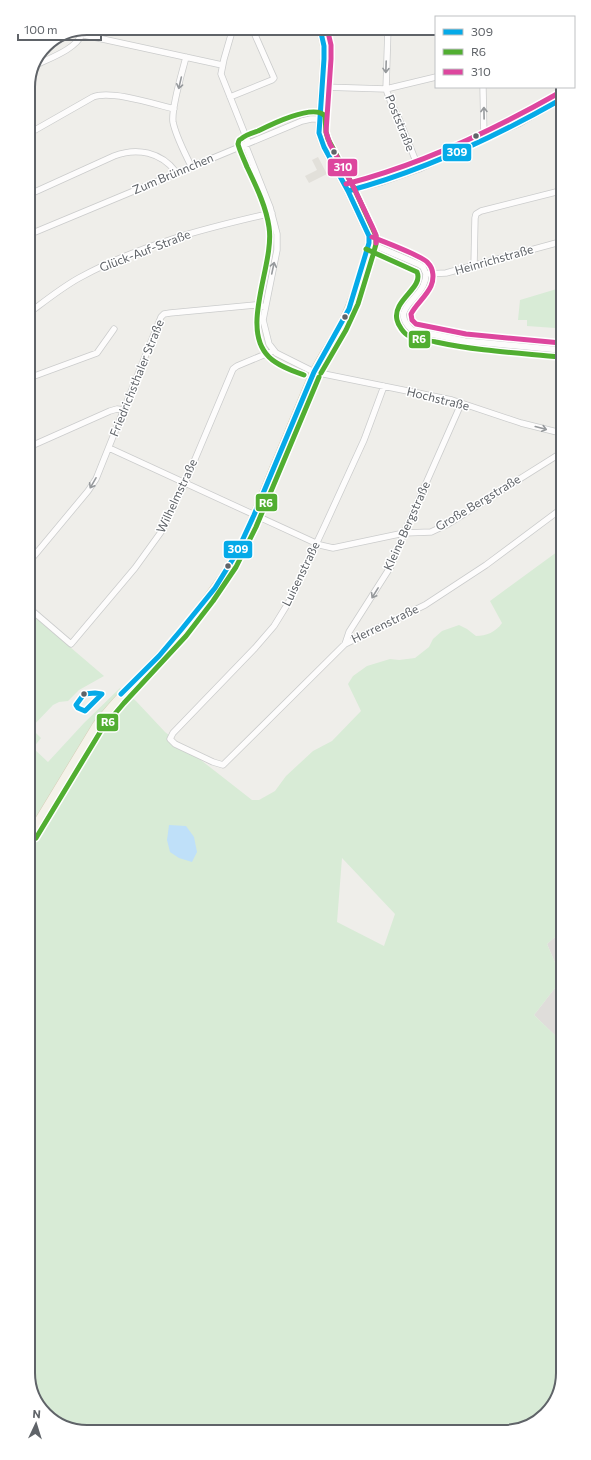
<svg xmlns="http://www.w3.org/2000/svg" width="591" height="1460" viewBox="0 0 591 1460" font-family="Commissioner,sans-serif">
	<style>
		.industrial { fill: #dfddda }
		.education { fill: #e2e0da }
		.green { fill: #d8ebd6; fill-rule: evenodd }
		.water { fill: #bfe0f9 }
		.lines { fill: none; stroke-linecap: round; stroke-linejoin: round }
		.minor-casing { stroke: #cbcccc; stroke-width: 7 }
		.major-casing { stroke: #d7ceb8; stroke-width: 8 }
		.minor { stroke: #fdfcfc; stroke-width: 5.5 }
		.major { stroke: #f4f2e9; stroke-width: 7 }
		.bus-1-casing { stroke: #fff; stroke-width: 8 }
		.bus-2-casing { stroke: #fff; stroke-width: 8 }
		.bus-3-casing { stroke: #fff; stroke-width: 8 }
		.bus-1 { stroke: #05aae8; stroke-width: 5 }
		.bus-2 { stroke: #51ae31; stroke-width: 5 }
		.bus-3 { stroke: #dd469e; stroke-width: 5 }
		.oneway { stroke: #96999c }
		.bus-dot { fill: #5f6368; stroke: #fff; stroke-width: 1.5 }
		.labels { text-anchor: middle; stroke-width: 3; stroke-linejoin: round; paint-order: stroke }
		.street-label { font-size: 12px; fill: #5f6368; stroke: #fff }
		.rim { fill: none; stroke: #5f6368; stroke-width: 2 }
		.line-badge { stroke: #fff; stroke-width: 1.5 }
		.badge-label { font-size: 11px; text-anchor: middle; font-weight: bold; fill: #fff }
	</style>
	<rect width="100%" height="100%" fill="#efeeea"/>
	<path class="industrial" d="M562,931V1042L534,1015L562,979L547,944Z"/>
	<path class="education" d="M318,157L327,174L309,183L305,176L317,170L312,160Z"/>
	<path class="green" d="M560,288L561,315L555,328L527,326V320H518L520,300Z
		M561,549L562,931L547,944L562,979L534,1015L562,1042L563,1373L551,1409L523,1429L83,1432L51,1420L31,1392L29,612L104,676L79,690L68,701L59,702L53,705L31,728L41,738L33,748L48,762L84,723L120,688L136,701L165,732L252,800H259L275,791L286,776L313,751L332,741L361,711L348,684L353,676L367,666L390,659L399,660L415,658L429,647L433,639L442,631L459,625L467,629L476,636C486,636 496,632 502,623L490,601ZM342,858L395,914L384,946L337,922Z"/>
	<path class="water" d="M169,825L186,826L194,837L197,852L192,862L179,858L170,852L167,840Z"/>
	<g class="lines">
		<defs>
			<path id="minor" d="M184,28H185
				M233,28L224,59L221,74L248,142
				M388,28L386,89L390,100L399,119L419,169
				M78,32L84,35L222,65
				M186,57C182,73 171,108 173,122C176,137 185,153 191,166
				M36,65C50,58 76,49 82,34
				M322,87L386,89L436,77
				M483,87L484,139
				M230,97L272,80L274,78L252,28
				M28,134L93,97C111,90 154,104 174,109
				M245,144L270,207L277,234V250L263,320L269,344L276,353L314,372L452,400L521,423L561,433
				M348,191L382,182L419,169L520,123L560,100
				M28,195L114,156C137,147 161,152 176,172
				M28,235L302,121L311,119H319
				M369,243L418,264L423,267L426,274C426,278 425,282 423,286C414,303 391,311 412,330L465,341L561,350
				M474,266L475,218L476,214L481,211L560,191
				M426,274L446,273L560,242
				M29,313C45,301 61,288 79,278C139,245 206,228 272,213
				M29,378L97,353L114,329
				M384,386L364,440L326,523L290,600L274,626L255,648L173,733L170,739L175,744L213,762L223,765L345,644L425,605L486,565L561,509
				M29,447L110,411L117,409L124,410
				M109,448L320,545L333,548L404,533L431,532L448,524L561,453
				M29,562L88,491L96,479L161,317L164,314L170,313L255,305L265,307
				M29,608L71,644L135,568L161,532L185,483L233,369L237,366L273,351
				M345,644L349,632L391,566L404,533L461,404"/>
			<path id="major" d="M30,834L96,725C115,700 137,679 159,656C179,635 197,612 214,588C238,557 252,520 267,483C282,447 297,411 312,375C321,355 334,339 343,320C355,295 362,269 369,243V236L348,191L324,147L319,133L324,59V46L320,28"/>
		</defs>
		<use href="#minor" class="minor-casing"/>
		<use href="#major" class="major-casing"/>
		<use href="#minor" class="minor"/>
		<use href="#major" class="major"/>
		<defs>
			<path id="bus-1" d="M348,191C423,171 493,138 560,100
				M95,693L102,694L85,711L78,708L76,705L84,694Z
				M121,694L159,656L181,630L215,588L236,554L254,515L314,372L349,309L369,243V236L348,191L324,147L319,133L324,59V46L320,28"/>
			<path id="bus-2" d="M366,249L417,272C424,288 392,300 397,320C398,325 404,334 409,336C417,340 428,340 436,342C477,351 519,353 560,357
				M304,375C293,371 278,366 269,357C239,328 275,264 269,227C266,206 256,186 247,167C244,159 240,152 238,144C239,141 238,140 241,139C245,135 252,133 258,131C270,125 314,103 325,116L326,132L328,139L354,188L376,236V244L373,255L358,304L346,330L321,373
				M36,838L102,729L124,703L186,636L213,601L236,567L256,527L319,377"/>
			<path id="bus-3" d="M327,28L331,45V59L326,132L330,144L354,188L372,226L376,235V243
				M346,184C420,165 490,132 557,94
				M372,237C382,241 423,256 428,263C434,269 434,279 431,286C426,297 416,304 411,314L412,320L416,324L466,334L561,343"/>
		</defs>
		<use href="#bus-1" class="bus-1-casing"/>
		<use href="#bus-2" class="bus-2-casing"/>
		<use href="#bus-3" class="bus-3-casing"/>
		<use href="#bus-1" class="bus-1"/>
		<use href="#bus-2" class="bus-2"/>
		<use href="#bus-3" class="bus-3"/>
	</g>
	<defs><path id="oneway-shaft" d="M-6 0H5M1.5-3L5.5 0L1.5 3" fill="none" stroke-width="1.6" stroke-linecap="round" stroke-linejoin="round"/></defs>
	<g class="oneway">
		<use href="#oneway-shaft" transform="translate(386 67) rotate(92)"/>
		<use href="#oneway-shaft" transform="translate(180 83) rotate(103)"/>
		<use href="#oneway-shaft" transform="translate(484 113) rotate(-91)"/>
		<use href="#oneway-shaft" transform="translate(273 268) rotate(-78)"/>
		<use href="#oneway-shaft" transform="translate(541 428) rotate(15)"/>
		<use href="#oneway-shaft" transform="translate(93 483) rotate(120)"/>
		<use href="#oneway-shaft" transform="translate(375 593) rotate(122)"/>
	</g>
	<g class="bus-dot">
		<circle cx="476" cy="136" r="3.5"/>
		<circle cx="334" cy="152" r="3.5"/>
		<circle cx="345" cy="317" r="3.5"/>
		<circle cx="228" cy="566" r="3.5"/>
		<circle cx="84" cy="694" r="3.5"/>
	</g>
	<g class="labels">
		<g class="street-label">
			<text transform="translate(400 123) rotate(68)" y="4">Poststraße</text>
			<text transform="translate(173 174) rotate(-23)" y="4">Zum Brünnchen</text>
			<text transform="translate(145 251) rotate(-21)" y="4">Glück-Auf-Straße</text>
			<text transform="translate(494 260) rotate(-16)" y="4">Heinrichstraße</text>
			<text transform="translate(137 378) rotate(-68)" y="4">Friedrichsthaler Straße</text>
			<text transform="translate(438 399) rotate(14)" y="4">Hochstraße</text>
			<text transform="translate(177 496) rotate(-65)" y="4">Wilhelmstraße</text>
			<text transform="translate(478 503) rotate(-31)" y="4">Große Bergstraße</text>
			<text transform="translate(407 526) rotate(-66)" y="4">Kleine Bergstraße</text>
			<text transform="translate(301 574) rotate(-64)" y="4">Luisenstraße</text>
			<text transform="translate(385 624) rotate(-26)" y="4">Herrenstraße</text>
		</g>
	</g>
	<path d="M0 0H591V1460H0ZM87 35H504A52 52 0 0 1 556 87V1373A52 52 0 0 1 504 1425H87A52 52 0 0 1 35 1373V87A52 52 0 0 1 87 35Z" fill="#fff" fill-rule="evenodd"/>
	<path class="rim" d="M87 35H504A52 52 0 0 1 556 87V1373A52 52 0 0 1 504 1425H87A52 52 0 0 1 35 1373V87A52 52 0 0 1 87 35Z"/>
	<g class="line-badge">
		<rect x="442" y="143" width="30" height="19" rx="4" fill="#05aae8"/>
		<rect x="327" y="158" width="31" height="19" rx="4" fill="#dd469e"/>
		<rect x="408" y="330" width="23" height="19" rx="4" fill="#51ae31"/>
		<rect x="255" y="493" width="23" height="19" rx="4" fill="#51ae31"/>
		<rect x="223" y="540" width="30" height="19" rx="4" fill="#05aae8"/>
		<rect x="96" y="713" width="23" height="19" rx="4" fill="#51ae31"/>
	</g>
	<g class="badge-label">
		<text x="457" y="156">309</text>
		<text x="343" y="171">310</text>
		<text x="419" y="343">R6</text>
		<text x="266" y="507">R6</text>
		<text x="238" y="553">309</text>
		<text x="108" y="726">R6</text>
	</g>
	<rect x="435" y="16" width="140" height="72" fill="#ffffff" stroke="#bfc1c3"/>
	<rect x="443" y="29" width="20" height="6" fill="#05aae8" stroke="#bfc1c3"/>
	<text x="471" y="36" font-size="12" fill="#5f6368">309</text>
	<rect x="443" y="49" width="20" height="6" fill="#51ae31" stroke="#bfc1c3"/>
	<text x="471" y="56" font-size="12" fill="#5f6368">R6</text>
	<rect x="443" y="69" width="20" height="6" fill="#dd469e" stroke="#bfc1c3"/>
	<text x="471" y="76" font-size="12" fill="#5f6368">310</text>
	<g transform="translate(36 1424) rotate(4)" stroke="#ffffff" stroke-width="3" paint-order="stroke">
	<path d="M0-3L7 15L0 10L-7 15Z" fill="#5f6368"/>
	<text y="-6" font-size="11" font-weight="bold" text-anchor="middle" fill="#5f6368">N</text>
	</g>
	<path d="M18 34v6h83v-6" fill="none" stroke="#5f6368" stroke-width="2"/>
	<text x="24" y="34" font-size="12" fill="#5f6368" stroke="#ffffff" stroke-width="3" paint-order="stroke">100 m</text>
</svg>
